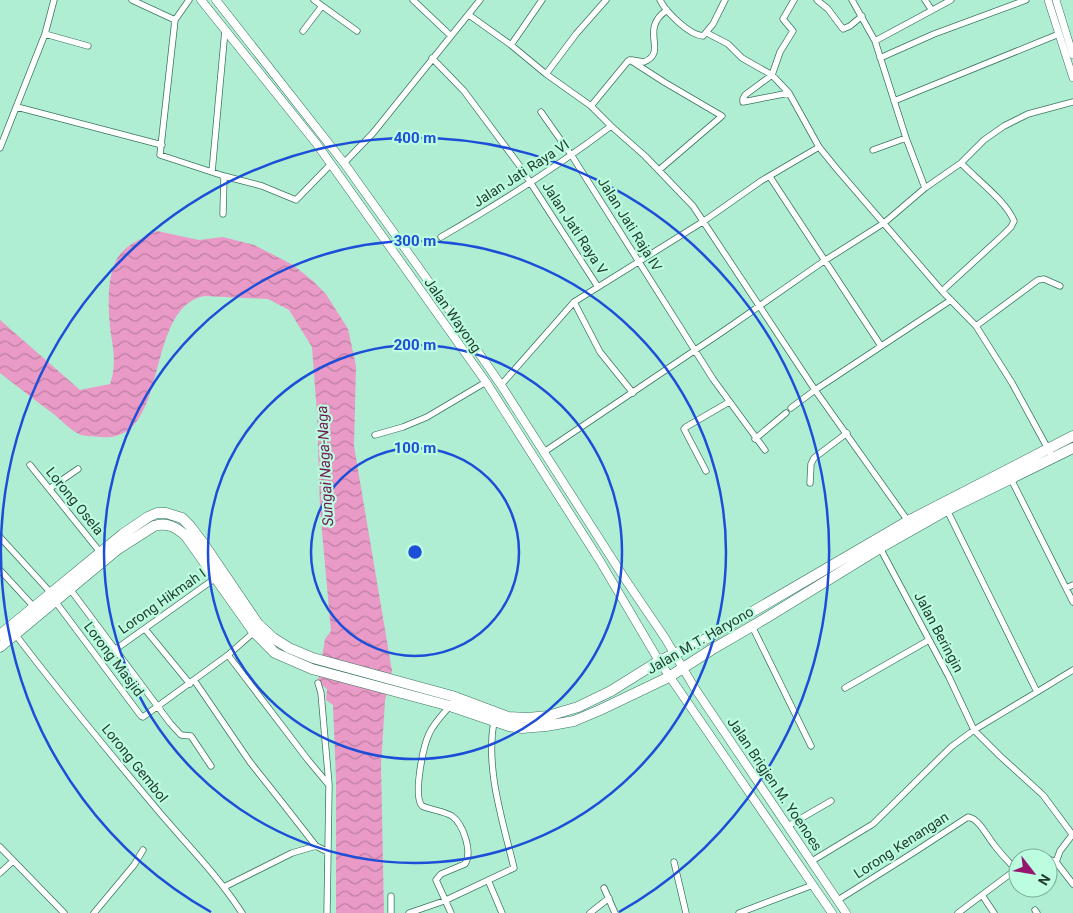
<svg xmlns="http://www.w3.org/2000/svg" width="1073" height="913" viewBox="0 0 1073 913" font-family="Roboto,sans-serif">
	<style>
		.water { fill: url(#water-waves) }
		.lines { fill: none; stroke-linecap: round; stroke-linejoin: round }
		.minor-casing { stroke: #3a765e; stroke-width: 7 }
		.tertiary-casing { stroke: #3a765e; stroke-width: 8 }
		.secondary-casing { stroke: #3a765e; stroke-width: 9 }
		.trunk-casing { stroke: #3a765e; stroke-width: 11 }
		.minor { stroke: #fff; stroke-width: 5.5 }
		.tertiary { stroke: #fff; stroke-width: 7 }
		.secondary { stroke: #fff; stroke-width: 8 }
		.trunk { stroke: #fff; stroke-width: 10 }
		.ring { fill: none; stroke: #1d4ed8; stroke-width: 2.5 }
		.labels { text-anchor: middle; stroke-width: 4.5; stroke-linejoin: round; paint-order: stroke }
		.street-label { font-size: 14px; fill: #243d32; stroke: #bcfcdf }
		.water-label { font-size: 15px; font-style: italic; fill: #731855; stroke: #bcfcdf }
		.centre { fill: #1d4ed8; stroke: #bcfcdf; stroke-width: 2.5 }
		.ring-label { font-size: 15px; text-anchor: middle; font-weight: bold; fill: #1d4ed8; stroke: #bcfcdf; stroke-width: 4.5; stroke-linejoin: round; paint-order: stroke }
	</style>
	<defs>
		<pattern id="water-waves" width="16" height="10" patternUnits="userSpaceOnUse" patternTransform="scale(1.25)"><rect width="16" height="10" fill="#e99ac7"/><path d="M0 5q4-4 8 0t8 0" fill="none" stroke="#bd7fa2"/></pattern>
	</defs>
	<rect width="100%" height="100%" fill="#afeed2"/>
	<path class="water" d="M157,231L199,240L223,237L254,245L270,253L293,265L313,281L326,294L348,329L356,366L354,446L392,671L385,701L381,765L384,913H336V779L333,705L326,700L327,689L318,682L325,639L331,631L320,509L317,414L312,347L289,310L268,299L204,296C143,308 171,444 101,437C95,436 85,437 79,434C70,430 62,421 55,415C36,401 18,387 0,373V320L80,390L110,384C116,368 114,351 111,335C108,311 105,272 121,253C131,242 145,237 157,231Z"/>
	<g class="lines">
		<defs>
			<path id="minor" d="M132,0L175,20
				M189,0L175,20L160,155L224,176L262,186L296,200L330,165
				M314,0L357,31
				M413,0L451,36
				M660,0C666,12 689,35 703,36L713,24L725,0
				M817,0L828,9L843,29L850,26L862,16
				M852,0L875,41L906,138L925,188
				M925,0L931,9
				M469,15L511,45L546,74L591,106L611,126L645,156L693,206L815,390L908,521
				M303,31L322,6
				M707,33L728,44L742,58L772,75L789,93L819,147L836,168L942,291L976,326L1012,383L1053,458
				M45,34L88,46
				M875,41L951,0
				M511,45L542,0
				M432,58L464,91L519,165L598,287
				M880,58L934,34L1026,0
				M630,60L664,82L722,116L659,170
				M546,74L576,34L606,0
				M789,93L743,102V99L745,95L772,75L780,52L793,31L783,19L794,0
				M894,101L1059,34
				M591,106L628,61L632,60L644,62C669,52 638,30 667,10
				M17,107L162,145
				M541,112L572,156L713,379L765,450
				M0,148L45,34L54,0
				M873,150L906,138
				M344,163L373,133L480,0
				M212,172L225,30
				M770,177L881,346
				M223,214L224,176
				M441,237C500,203 557,167 611,126
				M942,291L1003,235L1011,227L1014,221C1005,200 977,180 961,163
				M574,302L600,352L633,393
				M976,326L1038,280L1044,279L1060,286
				M501,385L574,302L704,221L761,181L819,147
				M791,408L815,390L951,300
				M375,435L403,427L427,417L486,382
				M755,439L786,413
				M544,452L725,330L824,261L884,223L925,188L961,163L984,140L1004,126L1028,114L1073,102
				M30,465L100,552
				M706,471L684,429L686,427L729,402
				M1011,479L1073,602
				M810,483L811,464L814,458L847,433
				M49,489L78,469
				M0,537L51,593
				M880,548L949,677L974,730L1000,756L1043,795L1072,834
				M0,570L34,607
				M1066,588L1073,585
				M70,589L170,723L181,735L191,736L211,766
				M55,601L141,716L143,717L228,655L254,632
				M752,626L811,746
				M145,629L190,684
				M15,634C60,693 107,750 155,807C184,842 217,874 242,913
				M116,649L217,577
				M228,655L308,760L328,784
				M194,680L250,762L284,805L316,846L328,852
				M318,683L321,693L329,785L327,913
				M845,688L929,640
				M1037,692L1073,670
				M450,706C442,715 434,723 429,734C423,747 413,796 422,806C431,810 444,811 452,816C463,824 473,852 465,864L441,874L436,880L451,913
				M788,826L831,801
				M1073,834L1060,851L1056,862L1073,884
				M0,847L64,913
				M1030,858L1039,855L1056,862
				M812,861L873,824L951,747L974,730L1037,692L947,510
				M674,862L686,913
				M0,873L13,861
				M488,880L502,913
				M224,887L292,853L316,846
				M604,888L615,913
				M982,895L994,913
				M391,896V913
				M838,900L916,851L968,817C980,819 987,837 995,846C1001,854 1009,862 1016,870
				M1035,910L1037,913
				M94,913L134,865L143,850
				M409,913L444,901L514,868C503,822 485,768 494,721
				M590,913L609,898
				M739,913L813,885
				M958,913L1018,868"/>
			<path id="tertiary" d="M1048,0L1073,78
				M1056,0L1073,55"/>
			<path id="secondary" d="M201,0L316,143L486,382L600,561L659,661L832,913
				M216,0L344,163L454,317L501,385L625,579L665,638L694,687L846,913"/>
			<path id="trunk" d="M0,635L123,534L148,517L157,513H166L182,518L190,526L203,543L258,624L273,638L289,648L313,658L452,696L508,717L528,718L548,716L578,707L611,691L659,661L704,640L908,521L1073,436
				M0,647L118,549L154,526C167,522 176,527 186,536L254,632L275,653L312,669L450,706L509,726L522,728L546,726L574,721L600,710L669,677L711,650L766,618L880,548L947,510L1073,448"/>
		</defs>
		<use href="#minor" class="minor-casing"/>
		<use href="#tertiary" class="tertiary-casing"/>
		<use href="#secondary" class="secondary-casing"/>
		<use href="#trunk" class="trunk-casing"/>
		<use href="#minor" class="minor"/>
		<use href="#tertiary" class="tertiary"/>
		<use href="#secondary" class="secondary"/>
		<use href="#trunk" class="trunk"/>
	</g>
	<g class="ring">
		<circle cx="415" cy="552" r="104"/>
		<circle cx="415" cy="552" r="207"/>
		<circle cx="415" cy="552" r="311"/>
		<path d="M211 912A414 414 0 1 1 619 912"/>
	</g>
	<g class="labels">
		<g class="street-label">
			<text transform="translate(521 173) rotate(-33)" y="5">Jalan Jati Raya VI</text>
			<text transform="translate(630 224) rotate(58)" y="5">Jalan Jati Raja IV</text>
			<text transform="translate(575 228) rotate(57)" y="5">Jalan Jati Raya V</text>
			<text transform="translate(453 315) rotate(55)" y="5">Jalan Wayong</text>
			<text transform="translate(75 501) rotate(51)" y="5">Lorong Osela</text>
			<text transform="translate(162 601) rotate(-35)" y="5">Lorong Hikmah I</text>
			<text transform="translate(939 632) rotate(62)" y="5">Jalan Beringin</text>
			<text transform="translate(700 640) rotate(-30)" y="5">Jalan M.T. Haryono</text>
			<text transform="translate(114 659) rotate(53)" y="5">Lorong Masjid</text>
			<text transform="translate(135 763) rotate(51)" y="5">Lorong Gembol</text>
			<text transform="translate(775 784) rotate(56)" y="5">Jalan Brigjen M. Yoenoes</text>
			<text transform="translate(901 845) rotate(-33)" y="5">Lorong Kenangan</text>
		</g>
		<g class="water-label">
			<text transform="translate(325 466) rotate(-93)" y="5">Sungai Naga-Naga</text>
		</g>
	</g>
	<circle cx="415" cy="552" r="8" class="centre"/>
	<g class="ring-label">
		<text x="415" y="143">400 m</text>
		<text x="415" y="246">300 m</text>
		<text x="415" y="350">200 m</text>
		<text x="415" y="453">100 m</text>
	</g>
	<g transform="translate(1033 873) rotate(121)"><circle r="24" fill="#bcfcdf" stroke="#7fb09a"/>
	<path d="M0-4L9 19L0 12L-9 19Z" fill="#96166e"/>
	<text y="-8" font-size="14" font-weight="bold" text-anchor="middle" fill="#243d32">N</text>
	</g>
</svg>
